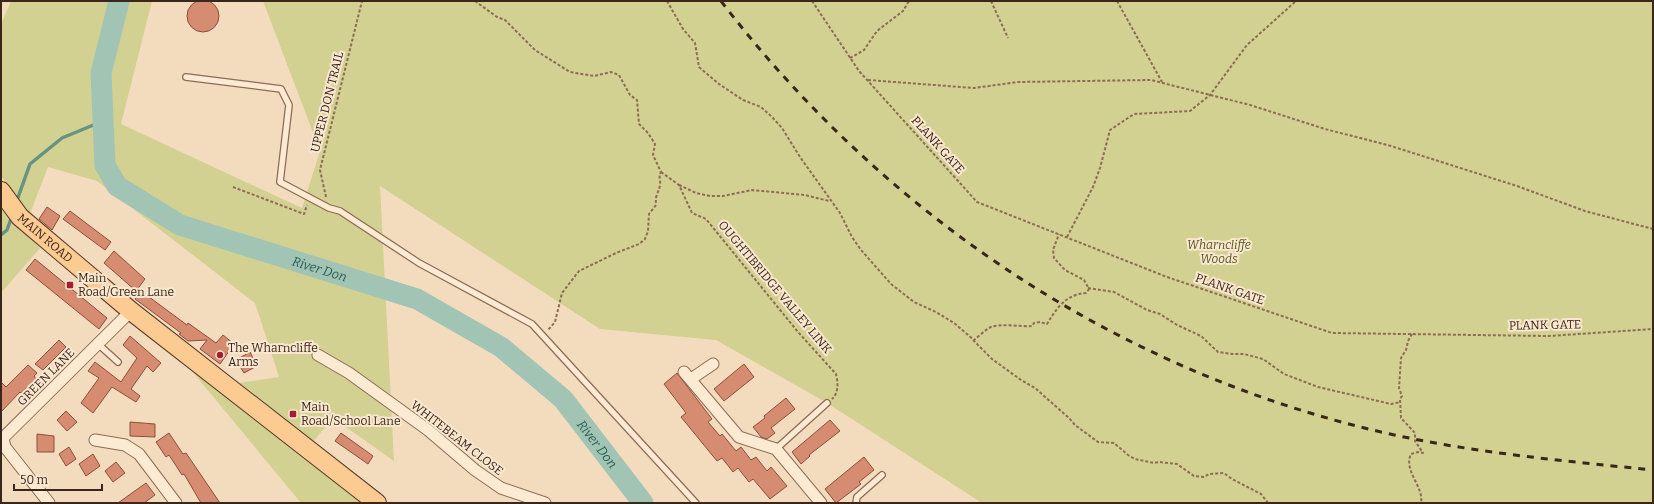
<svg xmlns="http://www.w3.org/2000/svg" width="1654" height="504" viewBox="0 0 1654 504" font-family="Bitter,serif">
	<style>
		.green { fill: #d2d191 }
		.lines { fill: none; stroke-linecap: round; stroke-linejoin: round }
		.stream { stroke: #689382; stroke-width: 3.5 }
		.river { stroke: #a2c4b5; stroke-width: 21 }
		.building { fill: #d58c70; stroke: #8f4e38 }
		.service-casing { stroke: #8d6b55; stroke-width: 8 }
		.minor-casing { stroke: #8d6b55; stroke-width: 13 }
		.primary-casing { stroke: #5a3a2a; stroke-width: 20 }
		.path { stroke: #8d6b55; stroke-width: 2; stroke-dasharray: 3 2; stroke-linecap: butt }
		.service { stroke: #fcead2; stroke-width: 5.5 }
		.minor { stroke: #fcead2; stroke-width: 11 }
		.primary { stroke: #fbcb91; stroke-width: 18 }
		.rail { stroke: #3b261b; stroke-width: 3; stroke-dasharray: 7 7; stroke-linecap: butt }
		.poi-dot { fill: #a31e31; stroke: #f9e7cf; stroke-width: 1.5 }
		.labels { text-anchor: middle; stroke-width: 4; stroke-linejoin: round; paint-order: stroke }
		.street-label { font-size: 12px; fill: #3b261b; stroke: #f9e7cf }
		.park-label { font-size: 12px; font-style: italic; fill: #53591f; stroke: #f9e7cf }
		.poi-label { font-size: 12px; fill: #3b261b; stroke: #f9e7cf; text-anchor: start }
		.water-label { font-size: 13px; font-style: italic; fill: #285c52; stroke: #f9e7cf }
	</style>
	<rect width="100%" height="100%" fill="#f3dcbe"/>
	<path class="green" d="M11,1H152L121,124L302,208L320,151L263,1H1653V503H982L827,403L716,340L600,329L380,186L394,461L333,418L312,443L239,383L279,377L255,303L97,181L48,167L29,216L1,176V24Z
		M1,201L19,228L40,248L1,293Z
		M182,359L365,503H301Z"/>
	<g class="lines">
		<path class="stream" d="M16,203L30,164L62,138L103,121
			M1,235L7,230L12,216"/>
		<path class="river" id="s1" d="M119,1L101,73L105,165L117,186L180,225L417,299L501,347L563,399L643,503"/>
	</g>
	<path class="building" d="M187 16a16 16 0 1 1 32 0a16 16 0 1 1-32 0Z
		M47,207L60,216L52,230L39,219Z
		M70,211L111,242L105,250L63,219Z
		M114,251L145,279L136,291L104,263Z
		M35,259L107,318L99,329L26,270Z
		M141,291L187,325L188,323L216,343L223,335L234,344L220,364L200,349L207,340L188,341L179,334L181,333L135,299Z
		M130,336L161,363L153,372L147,366L131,389L140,396L136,402L112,387L93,413L81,403L99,378L88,371L95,362L121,382L137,358L123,345Z
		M59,340L66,347L43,370L35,364Z
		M250,352L257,366L244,373L236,360Z
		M744,364L754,377L724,401L714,389Z
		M28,365L37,373L34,376L36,379L21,393L20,392L1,412V382L6,387Z
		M677,373L712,419L708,422L720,436L722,434L736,451L741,447L751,460L756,457L767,471L771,467L787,486L770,499L753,479L749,482L738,468L733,472L722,458L717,461L681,417L686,413L664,384Z
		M786,398L795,409L771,428L775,433L767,439L761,437L753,427L765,418L764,416Z
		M66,411L77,422L67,431L57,420Z
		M830,420L840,431L809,455L810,456L801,464L792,452Z
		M130,422L155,424V437L130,436Z
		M169,433L183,454L186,453L220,503H201L184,474L182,475L169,455L166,457L156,442Z
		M341,433L373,456L368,464L335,441Z
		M37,434L54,436V452H37Z
		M69,447L76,459L66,466L59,454Z
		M93,454L100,466L86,476L79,464Z
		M864,457L874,470L859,482L861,484L836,503L825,489Z
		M116,462L125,473L113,482L105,471Z
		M146,483L155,495L144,503H118Z"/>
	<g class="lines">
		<defs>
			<path id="service" d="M186,77L281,89L289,105L280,182L329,208L340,211L419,263L532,324L696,503
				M98,344L118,362
				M776,449L827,403
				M856,503L857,497L882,475"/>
			<path id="minor" d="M318,355L349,373L428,430L475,470L501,488L545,503
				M684,372L739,437L776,449L821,503
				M691,379L713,364
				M95,440L125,445L139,454L176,503
				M49,503L5,447L3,438L131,311"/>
			<g id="primary">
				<path id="s2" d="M1,191L20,217L131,311L377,503"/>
			</g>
		</defs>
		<use href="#service" class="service-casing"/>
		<use href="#minor" class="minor-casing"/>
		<use href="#primary" class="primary-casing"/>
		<path class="path" d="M475,1L497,17L505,20L535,50L570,72L594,76L611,72L619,75L630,95L637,100L639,124L648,133L655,144L653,155L661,172C658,177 661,180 660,185C659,193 655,193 656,205L649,214L648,231L645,239L639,244L616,253L579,271L562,293L555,322L548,330
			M667,1L683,29L695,43L699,67L719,84L743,100L761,107L772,117L782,128L800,157L840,213L852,237L861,250L891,284L914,302L936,312L954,323L974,340C979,336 985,330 991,327C1002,323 1021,327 1032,326L1034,323L1040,322L1047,324C1056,309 1066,294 1086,293L1089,289L1084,280L1065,270L1054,258L1053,250L1059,234
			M812,1L859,71L977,202L1167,277L1332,333L1549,336L1653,329
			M991,1L1008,38
			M1117,1L1162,82
			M850,58L864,50L877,31L903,11L909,1
			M868,80L974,88L1018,82L1151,80L1250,105L1325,129L1391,146L1517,186L1585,211L1653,229
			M661,172L679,185L692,213L706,219L798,332L836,374C838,383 839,392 832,399
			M679,185L696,193L710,196H723L752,190L805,195L829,201
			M233,187L304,214L307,205
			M326,197L320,170L362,1
			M1067,237L1093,187L1100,168L1110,130L1134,114L1190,111L1210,95L1247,45L1296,1
			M1088,288L1114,292L1147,310L1160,314L1177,325L1201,336L1218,352L1232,354H1244L1263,359L1284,374L1318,387L1391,404L1401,402
			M1412,334L1408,341L1406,350L1401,358L1399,388L1402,396L1400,399L1401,418L1415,433V441L1423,453L1418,452L1411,454C1403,471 1424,486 1421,503
			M973,340L992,359L1021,380L1035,388L1069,418L1075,425L1098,442L1114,443L1128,455L1135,459L1154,463L1159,462L1177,464L1194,476L1204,477L1209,474L1224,473L1232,479L1261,494L1268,503"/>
		<use href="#service" class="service"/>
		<use href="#minor" class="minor"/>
		<use href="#primary" class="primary"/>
		<path class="rail" d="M721,1C887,218 1122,374 1390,434C1476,453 1565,461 1653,470"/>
	</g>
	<g class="poi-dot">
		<rect x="66" y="281" width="8" height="8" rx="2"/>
		<circle cx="220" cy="355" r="4"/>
		<rect x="289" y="410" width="8" height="8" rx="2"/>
	</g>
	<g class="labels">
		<g class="street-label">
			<text transform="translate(327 102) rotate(-76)" y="4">UPPER DON TRAIL</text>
			<text transform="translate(938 145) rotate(48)" y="4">PLANK GATE</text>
			<text dy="4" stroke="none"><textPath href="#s2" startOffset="65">MAIN ROAD</textPath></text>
			<text transform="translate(775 287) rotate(50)" y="4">OUGHTIBRIDGE VALLEY LINK</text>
			<text transform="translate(1230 289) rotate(19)" y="4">PLANK GATE</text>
			<text transform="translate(1545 325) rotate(-1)" y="4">PLANK GATE</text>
			<text transform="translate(46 377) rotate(-45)" y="4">GREEN LANE</text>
			<text transform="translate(457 438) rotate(38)" y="4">WHITEBEAM CLOSE</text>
		</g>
		<g class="park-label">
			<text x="1219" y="249">Wharncliffe<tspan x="1219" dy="14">Woods</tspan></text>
		</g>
		<g class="poi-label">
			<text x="78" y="282">Main<tspan x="78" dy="14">Road/Green Lane</tspan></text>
			<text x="228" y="352">The Wharncliffe<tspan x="228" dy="14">Arms</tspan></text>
			<text x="301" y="411">Main<tspan x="301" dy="14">Road/School Lane</tspan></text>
		</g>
		<g class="water-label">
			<text dy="5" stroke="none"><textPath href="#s1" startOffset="411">River Don</textPath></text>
			<text dy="5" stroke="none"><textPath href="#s1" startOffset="747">River Don</textPath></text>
		</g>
	</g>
	<rect width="1654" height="504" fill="none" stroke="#3b261b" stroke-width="4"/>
	<path d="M14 484v6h88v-6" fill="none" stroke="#3b261b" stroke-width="2"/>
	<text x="20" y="484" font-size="12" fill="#3b261b" stroke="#f9e7cf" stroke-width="3" paint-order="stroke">50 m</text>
</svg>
